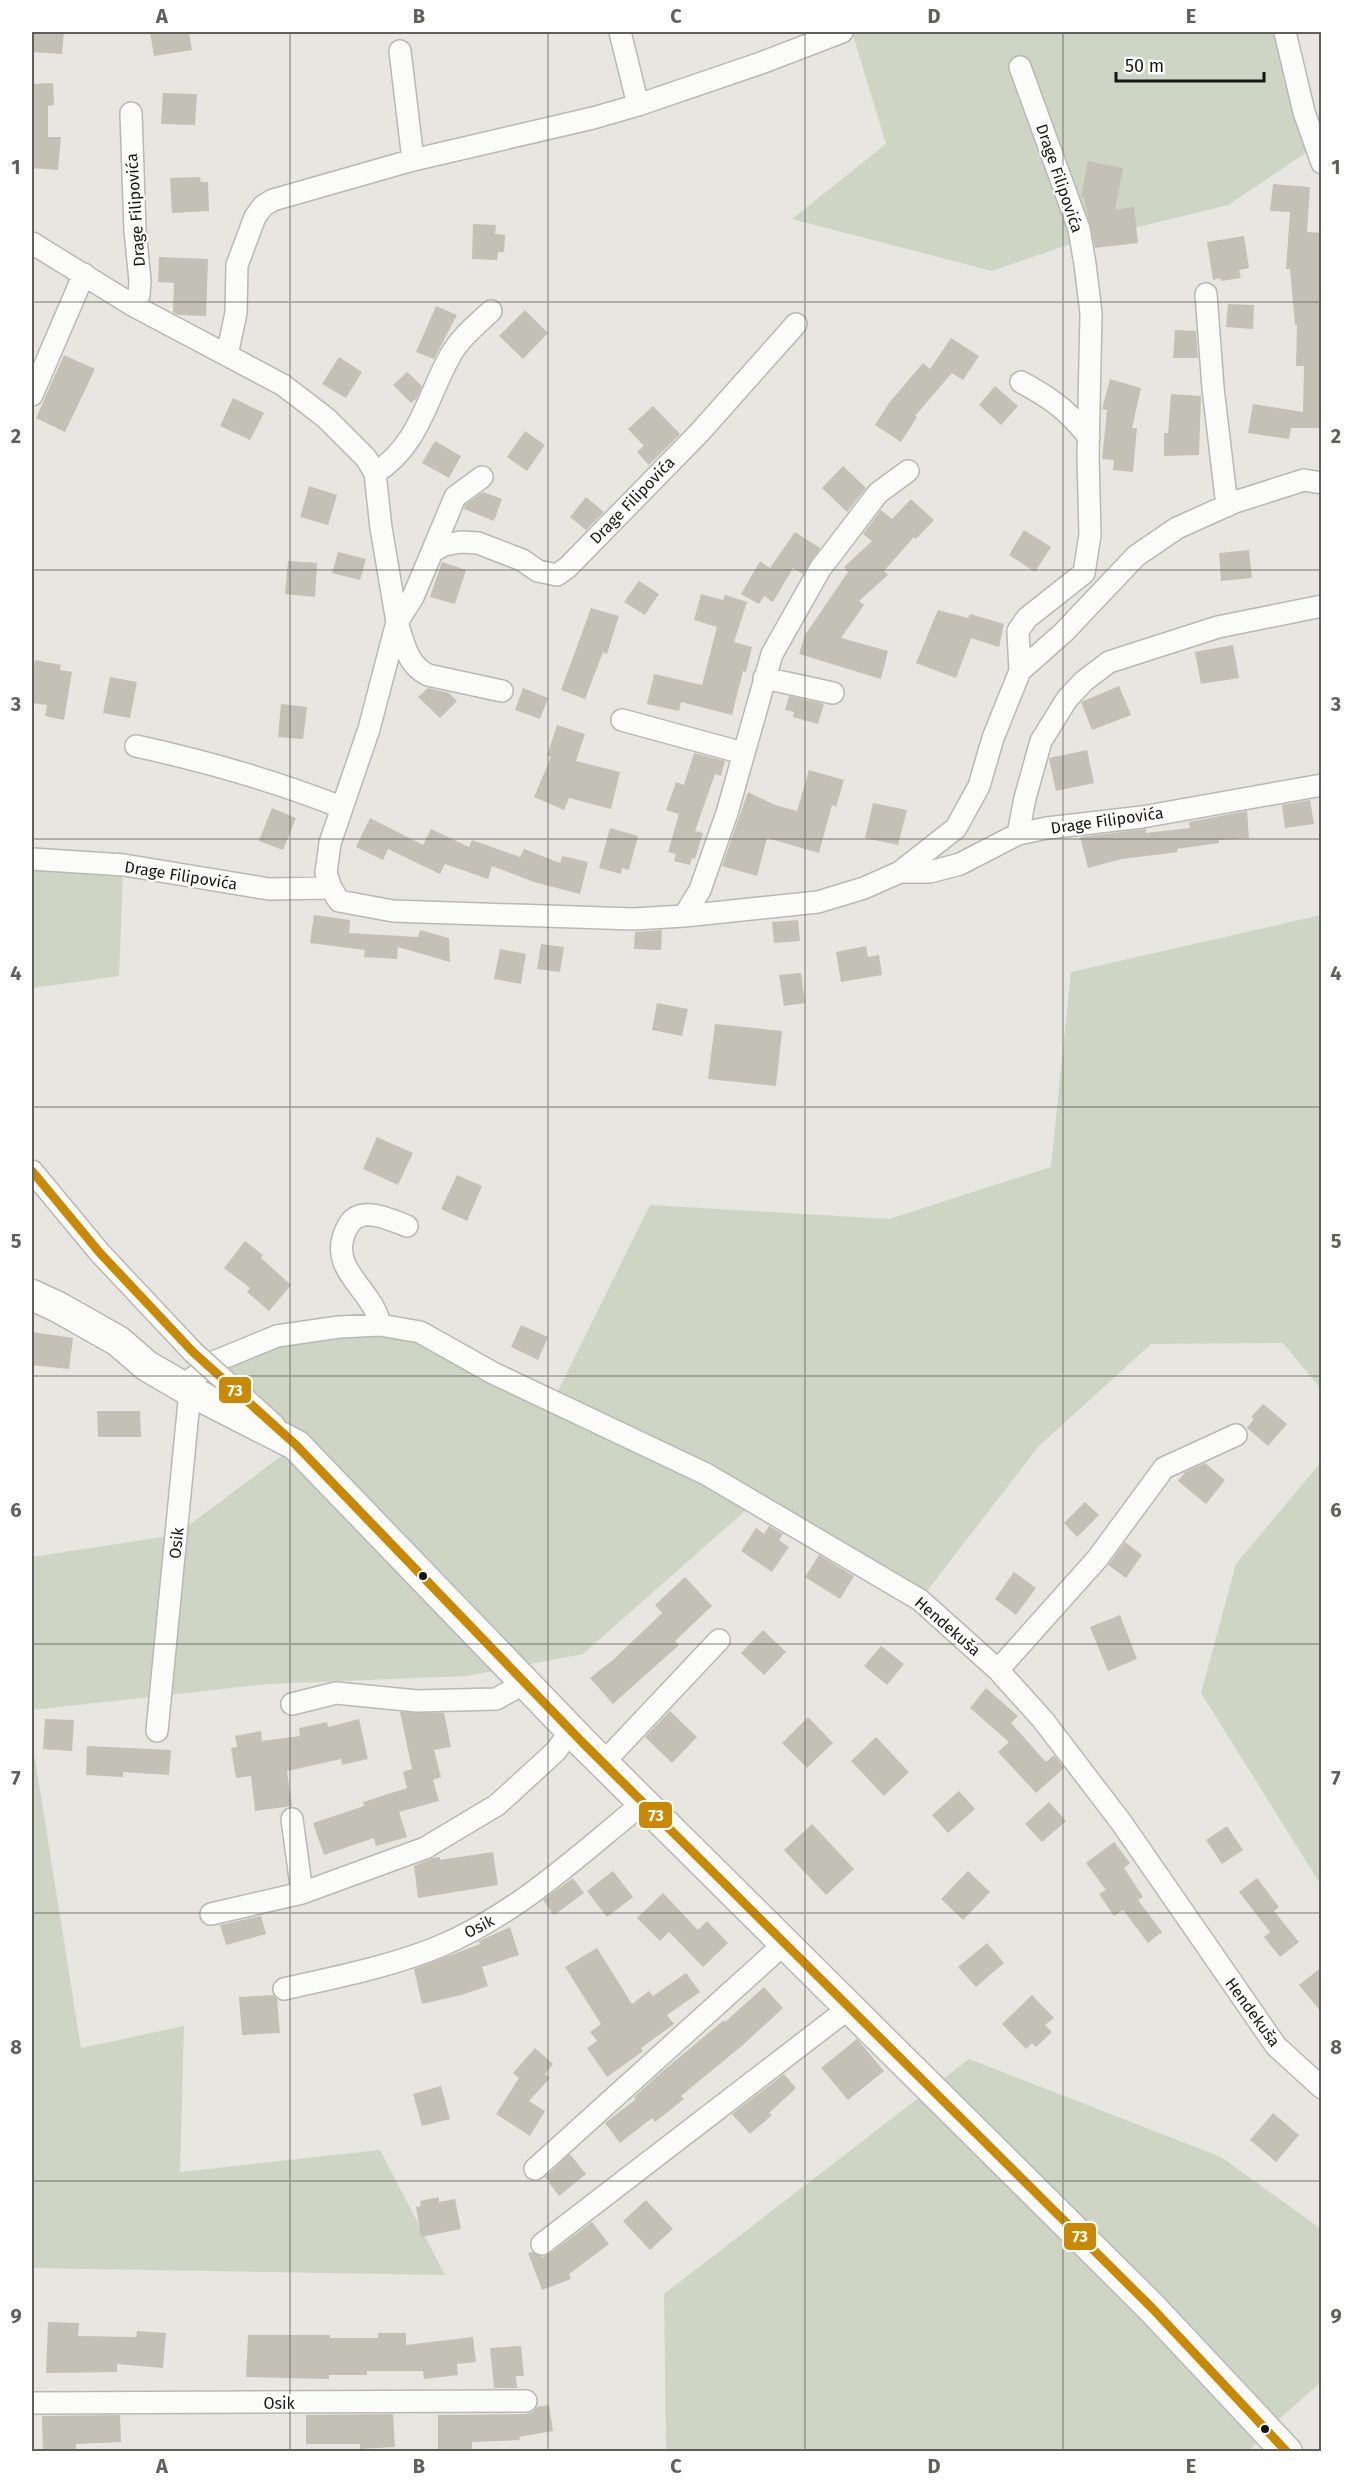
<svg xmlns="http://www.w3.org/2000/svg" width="1353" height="2483" viewBox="0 0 1353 2483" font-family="'Fira Sans',sans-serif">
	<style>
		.green { fill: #ced5c4 }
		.building { fill: #c3c0b6 }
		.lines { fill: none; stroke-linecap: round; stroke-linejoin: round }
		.minor-casing { stroke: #b8b8b4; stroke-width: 24 }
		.secondary-casing { stroke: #b8b8b4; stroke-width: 33 }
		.minor { stroke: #fbfbfa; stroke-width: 21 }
		.secondary { stroke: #fbfbfa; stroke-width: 30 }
		.minor-bridge-casing { stroke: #b8b8b4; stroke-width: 24; stroke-linecap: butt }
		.minor-bridge { stroke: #fbfbfa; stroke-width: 21 }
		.bus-1-casing { stroke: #fff; stroke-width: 14 }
		.bus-1 { stroke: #ca8904; stroke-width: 9 }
		.grid { fill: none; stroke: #605f5b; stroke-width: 1.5; stroke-opacity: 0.55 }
		.bus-dot { fill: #171613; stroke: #fff; stroke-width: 2 }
		.labels { text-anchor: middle; stroke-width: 4.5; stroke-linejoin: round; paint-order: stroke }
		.street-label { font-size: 16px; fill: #171613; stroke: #fff }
		.line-badge { stroke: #fff; stroke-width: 2 }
		.badge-label { font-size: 16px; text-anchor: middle; font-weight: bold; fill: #fff }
		.neatline { fill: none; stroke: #605f5b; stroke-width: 2 }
		.grid-label { font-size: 20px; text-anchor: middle; font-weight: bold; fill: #605f5b }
	</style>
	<rect width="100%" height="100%" fill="#e7e6e1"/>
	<path class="green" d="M852,32H1277L1313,148L1228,205L1073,243L992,271L792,219L886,144Z
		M32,870H123L119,976L32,988Z
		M1321,915V1389L1283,1343L1151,1344L1038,1447L920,1600L754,1503L583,1654L466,1676L267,1684L32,1710V1557L176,1535L296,1445L216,1361L277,1336L380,1325L553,1401L650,1205L889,1219L1051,1167L1071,972Z
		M1321,1462V1885L1201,1693L1236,1564Z
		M32,1740L81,2048L184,2026L180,2172L380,2150L445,2275L32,2268Z
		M969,2059L1221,2157L1321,2229V2382L1267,2430L1249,2451H666L664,2294Z"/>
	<path class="building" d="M32,32H64L62,54L32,52Z
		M150,32H189L192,50L154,56Z
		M53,83L54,105L48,106V137H61L58,170L32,168V84Z
		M163,93L197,94L195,125L161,124Z
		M1088,161L1123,168L1115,210L1134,207L1138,243L1095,248L1084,198L1081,197Z
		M200,177L201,182H208L209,211L172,213L170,178Z
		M1273,184L1310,187L1307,232L1322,233V428H1291L1289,439L1248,433L1253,404L1303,412L1304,366H1296L1297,325H1295L1290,269H1286L1290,212L1270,211Z
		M473,224L496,225L495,234L505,235L504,252H498L497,260L472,259Z
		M1244,236L1249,268L1239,270L1241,278L1221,281L1220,278L1213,280L1207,242Z
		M159,257L208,259L206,316L178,315L173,312L174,283L158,282Z
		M1228,304L1254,305L1253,329L1226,327Z
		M436,306L457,315L434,359L416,352Z
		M525,310L548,333L523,359L499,336Z
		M1175,330L1196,331L1198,358H1173Z
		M951,338L979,356L963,380L952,373L915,416L917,417L901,442L875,425L889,403L923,363L930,369Z
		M64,355L95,369L65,432L36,418Z
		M339,357L362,372L346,398L322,384Z
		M407,372L422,386L417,398L411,403L393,385Z
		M1110,379L1141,388L1132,428H1137L1133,472L1113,470L1114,460L1102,459L1107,410L1102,409Z
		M995,386L1018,406L1001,425L979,405Z
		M1171,394L1201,396L1199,455L1164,456V433H1168Z
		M233,398L264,413L250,440L220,426Z
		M653,406L680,434L649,465L637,452L644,446L628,429Z
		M525,431L545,445L527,471L507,457Z
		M435,441L461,456L449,478L422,463Z
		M843,466L866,488L847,512L822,488Z
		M309,486L337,495L328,525L300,517Z
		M483,492L502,499L494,521L464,509L465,505Z
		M586,497L604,512L586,530L570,517Z
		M911,499L934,520L916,539L914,537L884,571L888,575L859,601L864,605L841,638L888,651L881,679L799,654L805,635L848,572L844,567L872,541L863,534L881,510L892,519Z
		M1024,530L1051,547L1035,572L1009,555Z
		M795,532L820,548L803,574L793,568L773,602L764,596L759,604L741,594L760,561L770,568Z
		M1249,550L1252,578L1221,581L1219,553Z
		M338,552L366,559L360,580L332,573Z
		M288,561L317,563L315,597L285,594Z
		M442,562L466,570L455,604L430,597Z
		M639,581L659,594L645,615L624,602Z
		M701,594L723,600L725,595L747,602L734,642L752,647L746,672L743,671L732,715L681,702L679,711L647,704L654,674L702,685L717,627L694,620Z
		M591,608L619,616L607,654L603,652L585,699L561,690Z
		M938,610L968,618L970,614L1004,624L999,647L971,638L956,678L916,663Z
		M1233,645L1239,678L1201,684L1195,652Z
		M35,660L61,665L60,670L72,672L64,720L45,716L47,705L32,703V680Z
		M110,677L137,682L130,718L103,713Z
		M1119,686L1131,715L1092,730L1081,702Z
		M428,688L449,693L457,701L440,718L418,697Z
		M523,688L548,698L540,719L515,710Z
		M789,696L824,704L818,724L793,717L794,712L785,710Z
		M281,704L307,707L303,739L278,737Z
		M557,725L585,734L576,761L620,772L611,809L569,798L564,810L534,797L551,757L547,756Z
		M1087,750L1094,783L1056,791L1049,758Z
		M694,753L725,761L721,776L715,774L695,831L703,833L695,859L692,858L690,865L674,861L676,854L668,852L679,814L666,810L676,782L684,785Z
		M809,770L844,780L836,807L832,805L819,853L767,838L757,876L722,866L748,792L775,805L797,811Z
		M1310,800L1314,824L1285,828L1282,805Z
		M873,803L907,810L898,845L865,838Z
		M272,808L296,818L283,850L259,841Z
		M1247,811L1249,838L1219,840V843L1177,849L1178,852L1122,859L1088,868L1080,837L1146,829V833L1190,828L1189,822Z
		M370,818L423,845L431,829L469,847L472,840L520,857L524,849L560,863L562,856L588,862L580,894L534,882L492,866L488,879L445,864L440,874L388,849L383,860L356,847Z
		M610,828L638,836L629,870L622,868L621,874L599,868Z
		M314,915L350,920L349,933L418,937L420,930L449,938L450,962L398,947L397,959L364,957L365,950L310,943Z
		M798,920L800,941L774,943L772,922Z
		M662,930L661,950L634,949L635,932Z
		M541,944L564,947L560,972L537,969Z
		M866,946L868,957L879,955L882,975L841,982L836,952Z
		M500,949L526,954L521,984L494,979Z
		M801,973L805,1003L784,1006L779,975Z
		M657,1003L688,1009L682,1036L652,1030Z
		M715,1024L782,1031L776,1086L708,1079Z
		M377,1137L413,1153L398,1185L363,1169Z
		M457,1175L482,1186L467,1221L441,1209Z
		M245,1241L263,1255L261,1258L291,1285L269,1311L247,1292L250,1288L224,1268Z
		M521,1325L548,1337L538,1360L511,1347Z
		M32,1332L73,1338L69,1369L32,1365Z
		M1263,1404L1287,1424L1268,1446L1247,1428L1254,1419L1251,1417Z
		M97,1411H140L141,1437H98Z
		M1205,1463L1225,1480L1206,1504L1178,1481L1185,1472Z
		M1085,1502L1099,1515L1077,1537L1064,1523Z
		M769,1526L783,1534L779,1540L789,1547L772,1572L741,1551L756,1528L764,1534Z
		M1125,1542L1142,1555L1126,1578L1108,1565Z
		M819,1555L854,1576L840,1599L805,1577Z
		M1014,1572L1036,1588L1016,1615L995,1599Z
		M685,1577L712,1606L675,1641L679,1645L613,1704L590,1678L614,1659L662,1613L655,1605Z
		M1120,1615L1137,1659L1108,1671L1090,1627Z
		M763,1630L786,1652L764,1675L741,1653Z
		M881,1646L904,1664L887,1685L864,1666Z
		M986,1688L1018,1716L1011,1723L1046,1762L1054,1755L1064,1768L1036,1793L998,1752L1009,1742L970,1708Z
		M670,1711L697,1737L672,1763L645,1737Z
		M400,1712L444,1713L451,1747L434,1750L441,1777L433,1780L439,1801L399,1812L407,1837L376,1846L374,1838L324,1855L313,1823L364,1806L363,1802L407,1788L403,1772L412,1769Z
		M808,1717L833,1743L807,1768L782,1743Z
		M45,1719L74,1720L72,1751L43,1749Z
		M359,1719L368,1759L342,1765L341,1759L287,1771L292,1806L255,1811L251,1776L236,1778L231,1748L237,1747L235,1736L261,1731L262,1741L300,1736L299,1728L327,1722L328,1727Z
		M876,1737L909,1772L884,1796L851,1761Z
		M87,1746L171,1750L169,1775L123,1772V1777L86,1775Z
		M959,1791L975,1809L948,1833L932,1815Z
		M1049,1802L1066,1821L1042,1842L1025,1824Z
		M812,1824L854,1869L826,1895L784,1850Z
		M1227,1826L1243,1850L1222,1864L1206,1840Z
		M1114,1842L1130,1863L1124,1868L1143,1897L1138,1900L1162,1932L1148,1943L1123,1910L1114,1916L1099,1894L1106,1890L1086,1863Z
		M493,1852L498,1885L418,1898L414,1866L432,1858L440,1857V1860Z
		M613,1871L633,1897L607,1917L587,1891Z
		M968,1871L990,1892L963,1920L941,1899Z
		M573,1878L584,1893L554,1915L543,1900Z
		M1257,1878L1279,1907L1274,1911L1299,1942L1280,1957L1264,1937L1270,1932L1239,1892Z
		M663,1893L698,1930L707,1921L728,1943L703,1967L669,1932L660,1941L637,1918Z
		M261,1916L266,1934L226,1945L220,1925Z
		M510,1927L519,1955L482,1967L488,1986L461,1995L422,2004L414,1969L480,1944L479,1941Z
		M987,1943L1004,1963L976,1987L958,1967Z
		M597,1948L632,2004L649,1991L653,1996L686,1973L700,1992L667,2015L674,2024L641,2048L643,2051L607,2077L587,2048L597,2041L590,2032L601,2024L565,1967Z
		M1322,1967V2013L1299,1985Z
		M764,1987L783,2008L744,2044L681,2096L684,2099L655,2122L652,2118L620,2143L605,2123L636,2099L634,2097L664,2070L724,2020L725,2022Z
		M273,1995L277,1999L280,2033L242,2035L239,1997Z
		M1032,1995L1054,2018L1045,2025L1052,2032L1036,2047L1032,2043L1026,2049L1002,2024Z
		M857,2039L884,2071L848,2100L821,2068Z
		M535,2048L553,2064L545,2074L550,2078L529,2101L545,2111L530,2136L496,2114L519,2078L513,2073Z
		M784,2074L796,2088L769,2113L772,2115L750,2134L732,2114Z
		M441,2086L450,2119L422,2126L413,2094Z
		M1273,2113L1299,2135L1276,2162L1250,2140Z
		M570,2154L586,2174L559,2196L545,2177Z
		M439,2197V2202L455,2199L461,2229L421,2237L416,2207L421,2206L420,2201Z
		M646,2200L673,2229L650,2250L623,2221Z
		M592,2222L609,2244L569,2274L571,2279L542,2290L528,2253L532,2252L543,2257L549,2254Z
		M48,2322L79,2323L78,2336L136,2337L137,2331L166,2333L163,2368L117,2364V2372L46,2373Z
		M378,2333H406V2345L473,2337L476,2362L457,2364L458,2375L424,2379L423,2371H367V2375H329V2379L246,2377L248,2335H330V2338H378Z
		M521,2346L524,2376H516L517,2388H494L490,2348Z
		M549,2405L553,2431L519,2437L520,2440L472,2442V2451H438V2415L526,2414L533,2412L537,2407Z
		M393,2414L395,2447L360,2449V2444H306V2415Z
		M120,2415L121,2442L76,2444V2451H43L42,2416Z"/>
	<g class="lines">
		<defs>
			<path id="minor" d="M620,32L638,105
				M1285,32L1304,112L1322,163
				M400,51L413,160
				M1020,67L1079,229L1085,264L1091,313L1088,455L1090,535L1084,573L1027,618L1018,631L1020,671
				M131,113L135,230L140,281L139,295L134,306
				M32,243L134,306L283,385L326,418L366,458L375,473L381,528L397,622L369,729L330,843L326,873L331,888L339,901L393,911L634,919L684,916L818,902L864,888L900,872L956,828L979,786L993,738L1020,671L1064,632L1136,556L1177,528L1235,502L1304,480L1322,483
				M1206,294L1213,388L1227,506
				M227,355L236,313L237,265L255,217L263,206L273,200L413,160L593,118L638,105L761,63L842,32
				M1021,382C1051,398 1067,410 1089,437
				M32,395L84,274
				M375,473C419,446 427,397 450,356C460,338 476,325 491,311
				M432,552L455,497L482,477
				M764,678L833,693
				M502,691L428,675C407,665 404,643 397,622L413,597L432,552L444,545L461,542L478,543L522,560L538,571L557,575L568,567L700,432L796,324
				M622,720L743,753
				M136,746C205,761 275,781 341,807
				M1018,834L1025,798L1041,741L1067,699L1084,681L1109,662L1218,627L1322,606
				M32,859L124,865L269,889L331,888
				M900,872H930L960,864L1018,834L1047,828L1142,817L1322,785
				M684,916L700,890L727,813L772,654L820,569L846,535L878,493L908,471
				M32,1171L100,1253L193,1352
				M380,1325C373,1287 324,1269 348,1226C360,1204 391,1220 407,1226
				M223,1379L274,1425
				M182,1386L216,1361L277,1336L339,1327L380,1325L420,1332L493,1373L706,1474L920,1600L998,1670L1043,1720L1121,1822L1276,2046L1322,2088
				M998,1670L1097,1559L1164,1468L1236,1435
				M292,1704L336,1693L417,1701L496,1699L525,1683
				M157,1731L190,1391
				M603,1763L719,1640
				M292,1819L302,1893
				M211,1914L302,1893L425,1848L497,1805L556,1751L571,1730
				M284,1989C336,1977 389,1967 438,1947C516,1915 579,1855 643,1803
				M535,2169L784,1944
				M542,2244L849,2008
				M32,2403L526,2401"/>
			<path id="secondary" d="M32,1295L58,1307L118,1341L147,1366L190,1391L296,1445L582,1742L1152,2308L1287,2452"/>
		</defs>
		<use href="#minor" class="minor-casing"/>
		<use href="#secondary" class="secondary-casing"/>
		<use href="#minor" class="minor"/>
		<use href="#secondary" class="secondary"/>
		<defs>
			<path id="minor-bridge" d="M193,1352L223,1379"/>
		</defs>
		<use href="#minor-bridge" class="minor-bridge-casing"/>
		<use href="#minor-bridge" class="minor-bridge"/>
		<defs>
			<path id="bus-1" d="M32,1171L100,1253L193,1352L296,1445L582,1742L1152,2308L1287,2452"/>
		</defs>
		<use href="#bus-1" class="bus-1-casing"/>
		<use href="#bus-1" class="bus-1"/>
	</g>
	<path class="grid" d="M290,32V2452M548,32V2452M805,32V2452M1063,32V2452M32,302H1322M32,570H1322M32,839H1322M32,1107H1322M32,1376H1322M32,1644H1322M32,1913H1322M32,2181H1322"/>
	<g class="bus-dot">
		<circle cx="423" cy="1576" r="5"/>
		<circle cx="1265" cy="2429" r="5"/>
	</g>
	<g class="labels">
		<g class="street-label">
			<text transform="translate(1060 178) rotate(71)" y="6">Drage Filipovića</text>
			<text transform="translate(135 210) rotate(-94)" y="6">Drage Filipovića</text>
			<text transform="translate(632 500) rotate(-46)" y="6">Drage Filipovića</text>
			<text transform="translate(1107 820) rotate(-8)" y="6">Drage Filipovića</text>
			<text transform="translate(181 875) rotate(9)" y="6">Drage Filipovića</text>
			<text transform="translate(176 1543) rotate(-84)" y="6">Osik</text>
			<text transform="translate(948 1626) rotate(41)" y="6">Hendekuša</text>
			<text transform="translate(479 1926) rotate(-27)" y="6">Osik</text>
			<text transform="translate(1253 2012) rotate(54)" y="6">Hendekuša</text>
			<text x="279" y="2409">Osik</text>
		</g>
	</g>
	<g class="line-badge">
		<rect x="218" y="1376" width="34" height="28" rx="6" fill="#ca8904"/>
		<rect x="638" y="1801" width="35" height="28" rx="6" fill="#ca8904"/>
		<rect x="1063" y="2222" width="34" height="29" rx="6" fill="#ca8904"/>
	</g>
	<g class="badge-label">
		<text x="235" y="1396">73</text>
		<text x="656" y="1821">73</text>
		<text x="1080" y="2242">73</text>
	</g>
	<rect width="1353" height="2483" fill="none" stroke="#ffffff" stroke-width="66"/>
	<path d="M1116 72v9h148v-9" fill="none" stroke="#171613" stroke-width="3"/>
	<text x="1125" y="72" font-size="18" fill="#171613" stroke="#ffffff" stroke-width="4.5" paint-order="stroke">50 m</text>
	<rect x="33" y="33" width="1287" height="2417" class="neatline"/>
	<g class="grid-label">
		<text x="162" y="23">A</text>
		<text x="419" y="23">B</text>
		<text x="676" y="23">C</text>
		<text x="934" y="23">D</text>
		<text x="1191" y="23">E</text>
		<text x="16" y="174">1</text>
		<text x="1336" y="174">1</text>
		<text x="16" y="443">2</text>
		<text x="1336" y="443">2</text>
		<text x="16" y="711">3</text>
		<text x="1336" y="711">3</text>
		<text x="16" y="980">4</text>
		<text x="1336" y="980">4</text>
		<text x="16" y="1248">5</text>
		<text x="1336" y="1248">5</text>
		<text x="16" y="1517">6</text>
		<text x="1336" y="1517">6</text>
		<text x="16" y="1785">7</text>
		<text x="1336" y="1785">7</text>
		<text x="16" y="2054">8</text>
		<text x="1336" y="2054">8</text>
		<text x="16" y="2323">9</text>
		<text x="1336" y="2323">9</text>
		<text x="162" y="2473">A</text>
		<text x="419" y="2473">B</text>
		<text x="676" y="2473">C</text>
		<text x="934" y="2473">D</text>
		<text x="1191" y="2473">E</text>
	</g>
</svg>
